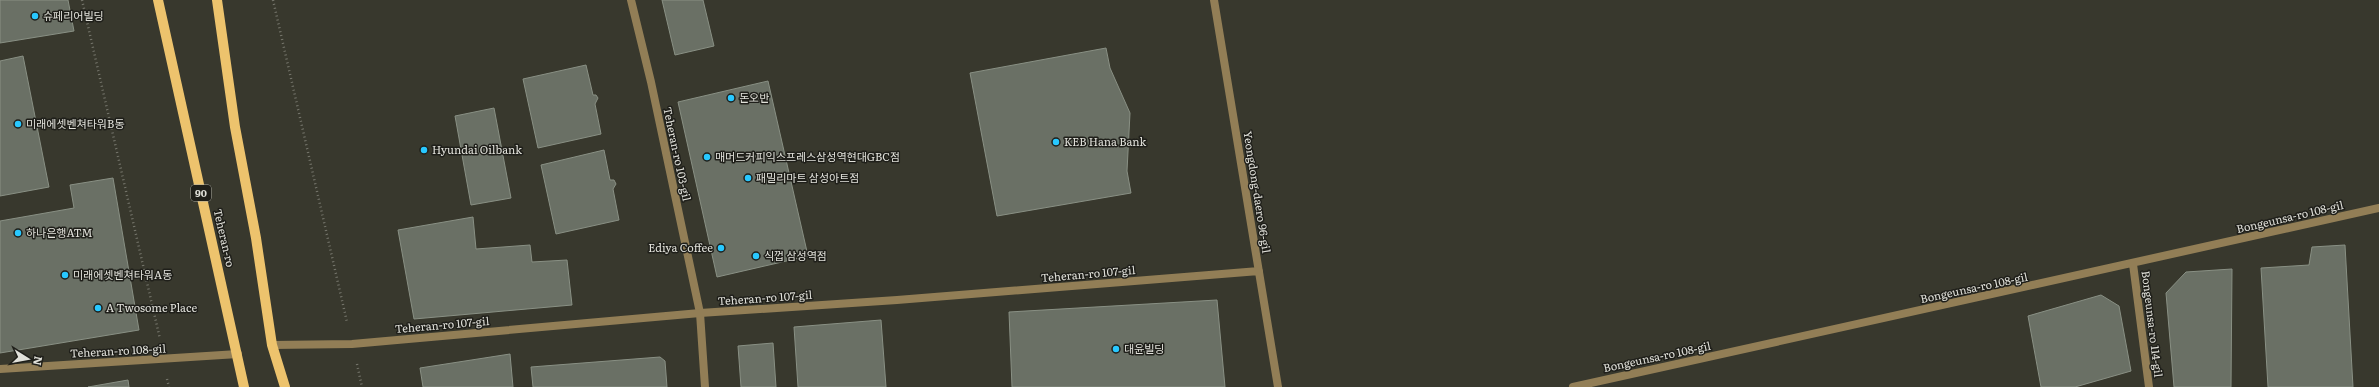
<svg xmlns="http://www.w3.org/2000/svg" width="2379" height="387" viewBox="0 0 2379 387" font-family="Literata,'Noto Sans KR',serif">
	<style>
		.building { fill: #6a7065; stroke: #899084 }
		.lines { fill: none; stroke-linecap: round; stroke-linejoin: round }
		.path { stroke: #76766c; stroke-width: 2.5; stroke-dasharray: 1 3; stroke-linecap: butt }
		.lane { stroke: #927e56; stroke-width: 8 }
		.street { stroke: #927e56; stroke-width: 8 }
		.primary { stroke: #edc36d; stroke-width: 10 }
		.poi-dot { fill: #28c8ff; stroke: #1f1f1a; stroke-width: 1.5 }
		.labels { text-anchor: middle; stroke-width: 3; stroke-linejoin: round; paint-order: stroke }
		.shield { fill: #1f1f1a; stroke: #a7a7a0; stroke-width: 1 }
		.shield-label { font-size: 10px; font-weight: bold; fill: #e1e1da }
		.poi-label { font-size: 11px; fill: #e1e1da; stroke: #1f1f1a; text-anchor: start }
		.street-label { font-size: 11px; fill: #e1e1da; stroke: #1f1f1a }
	</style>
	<rect width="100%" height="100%" fill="#38382d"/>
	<path class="building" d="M0,0H68L74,31L0,43Z
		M662,0H703L714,46L675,55Z
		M1106,48L1110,68L1130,113L1127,171L1131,193L997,216L970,73Z
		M23,56L49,187L0,196V61Z
		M586,65L593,95H596L598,98L595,104L601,134L538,148L523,79Z
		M768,81L808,256L717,277L678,102Z
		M494,108L511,198L471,205L455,116Z
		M604,150L610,180H614L616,184L613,189L619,220L556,234L541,165Z
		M113,178L139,330L0,353V221L74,208L70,185Z
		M473,217L476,249L530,245L532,262L567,260L572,305L414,319L398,230Z
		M2345,245L2353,387H2268L2261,268L2309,265L2312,247Z
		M2232,269L2231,387H2174L2166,293L2186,272Z
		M2101,295L2119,306L2131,371L2075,387H2041L2028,316Z
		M1217,300L1225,387H1012L1009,312Z
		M881,320L886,387H798L794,327Z
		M773,343L776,387H741L738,346Z
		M510,354L513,387H423L420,368Z
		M660,357L665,361L667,387H533L531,367Z
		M128,380L129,387H88Z"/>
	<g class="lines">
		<path class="path" d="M82,0L160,339
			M273,0L347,322
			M357,364L362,387
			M167,379L169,387"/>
		<path class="lane" d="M631,0L651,82L700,313L705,387"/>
		<path class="street" d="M1214,0L1278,387
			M2133,264L2149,387
			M272,345L352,344L700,313L897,300L1259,271
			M0,369L238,354
			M1573,387L2379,208"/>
		<path class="primary" d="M158,0L244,387
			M217,0L235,127L256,238L272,345L285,387"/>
	</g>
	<g class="poi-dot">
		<circle cx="35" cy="16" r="4"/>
		<circle cx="731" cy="98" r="4"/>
		<circle cx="18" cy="124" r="4"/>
		<circle cx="1056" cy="142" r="4"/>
		<circle cx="424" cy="150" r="4"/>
		<circle cx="707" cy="157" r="4"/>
		<circle cx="748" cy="178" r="4"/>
		<circle cx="18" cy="233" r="4"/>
		<circle cx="721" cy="248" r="4"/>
		<circle cx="756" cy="256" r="4"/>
		<circle cx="65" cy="275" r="4"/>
		<circle cx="98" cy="308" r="4"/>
		<circle cx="1116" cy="349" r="4"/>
	</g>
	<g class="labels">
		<rect class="shield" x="191" y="185" width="20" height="16" rx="3"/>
		<g class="shield-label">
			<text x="201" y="197">90</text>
		</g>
		<g class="poi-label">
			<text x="43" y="20">슈페리어빌딩</text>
			<text x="739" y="102">돈오반</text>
			<text x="26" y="128">미래에셋벤쳐타워B동</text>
			<text x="1064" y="146">KEB Hana Bank</text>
			<text x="432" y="154">Hyundai Oilbank</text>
			<text x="715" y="161">매머드커피익스프레스삼성역현대GBC점</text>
			<text x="756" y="182">패밀리마트 삼성아트점</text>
			<text x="26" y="237">하나은행ATM</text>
			<text x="713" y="252" text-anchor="end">Ediya Coffee</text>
			<text x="764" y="260">식껍 삼성역점</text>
			<text x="73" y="279">미래에셋벤쳐타워A동</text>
			<text x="106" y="312">A Twosome Place</text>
			<text x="1124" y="353">대윤빌딩</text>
		</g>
		<g class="street-label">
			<text transform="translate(677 154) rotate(78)" y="4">Teheran-ro 103-gil</text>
			<text transform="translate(1257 192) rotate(81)" y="4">Yeongdong-daero 96-gil</text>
			<text transform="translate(2290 217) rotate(-13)" y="4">Bongeunsa-ro 108-gil</text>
			<text transform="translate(224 238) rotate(77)" y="4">Teheran-ro</text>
			<text transform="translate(1088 274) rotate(-5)" y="4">Teheran-ro 107-gil</text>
			<text transform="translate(1974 288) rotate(-12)" y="4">Bongeunsa-ro 108-gil</text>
			<text transform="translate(765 298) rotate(-4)" y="4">Teheran-ro 107-gil</text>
			<text transform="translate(2152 324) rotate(83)" y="4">Bongeunsa-ro 114-gil</text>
			<text transform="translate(442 325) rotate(-5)" y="4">Teheran-ro 107-gil</text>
			<text transform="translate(118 351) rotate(-3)" y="4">Teheran-ro 108-gil</text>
			<text transform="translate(1657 357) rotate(-12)" y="4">Bongeunsa-ro 108-gil</text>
		</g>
	</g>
	<g transform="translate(28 359) rotate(101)" stroke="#1f1f1a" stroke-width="3" paint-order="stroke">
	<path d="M0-3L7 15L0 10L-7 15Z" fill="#e1e1da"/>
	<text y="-6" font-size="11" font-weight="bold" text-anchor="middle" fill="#e1e1da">N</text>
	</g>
</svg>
